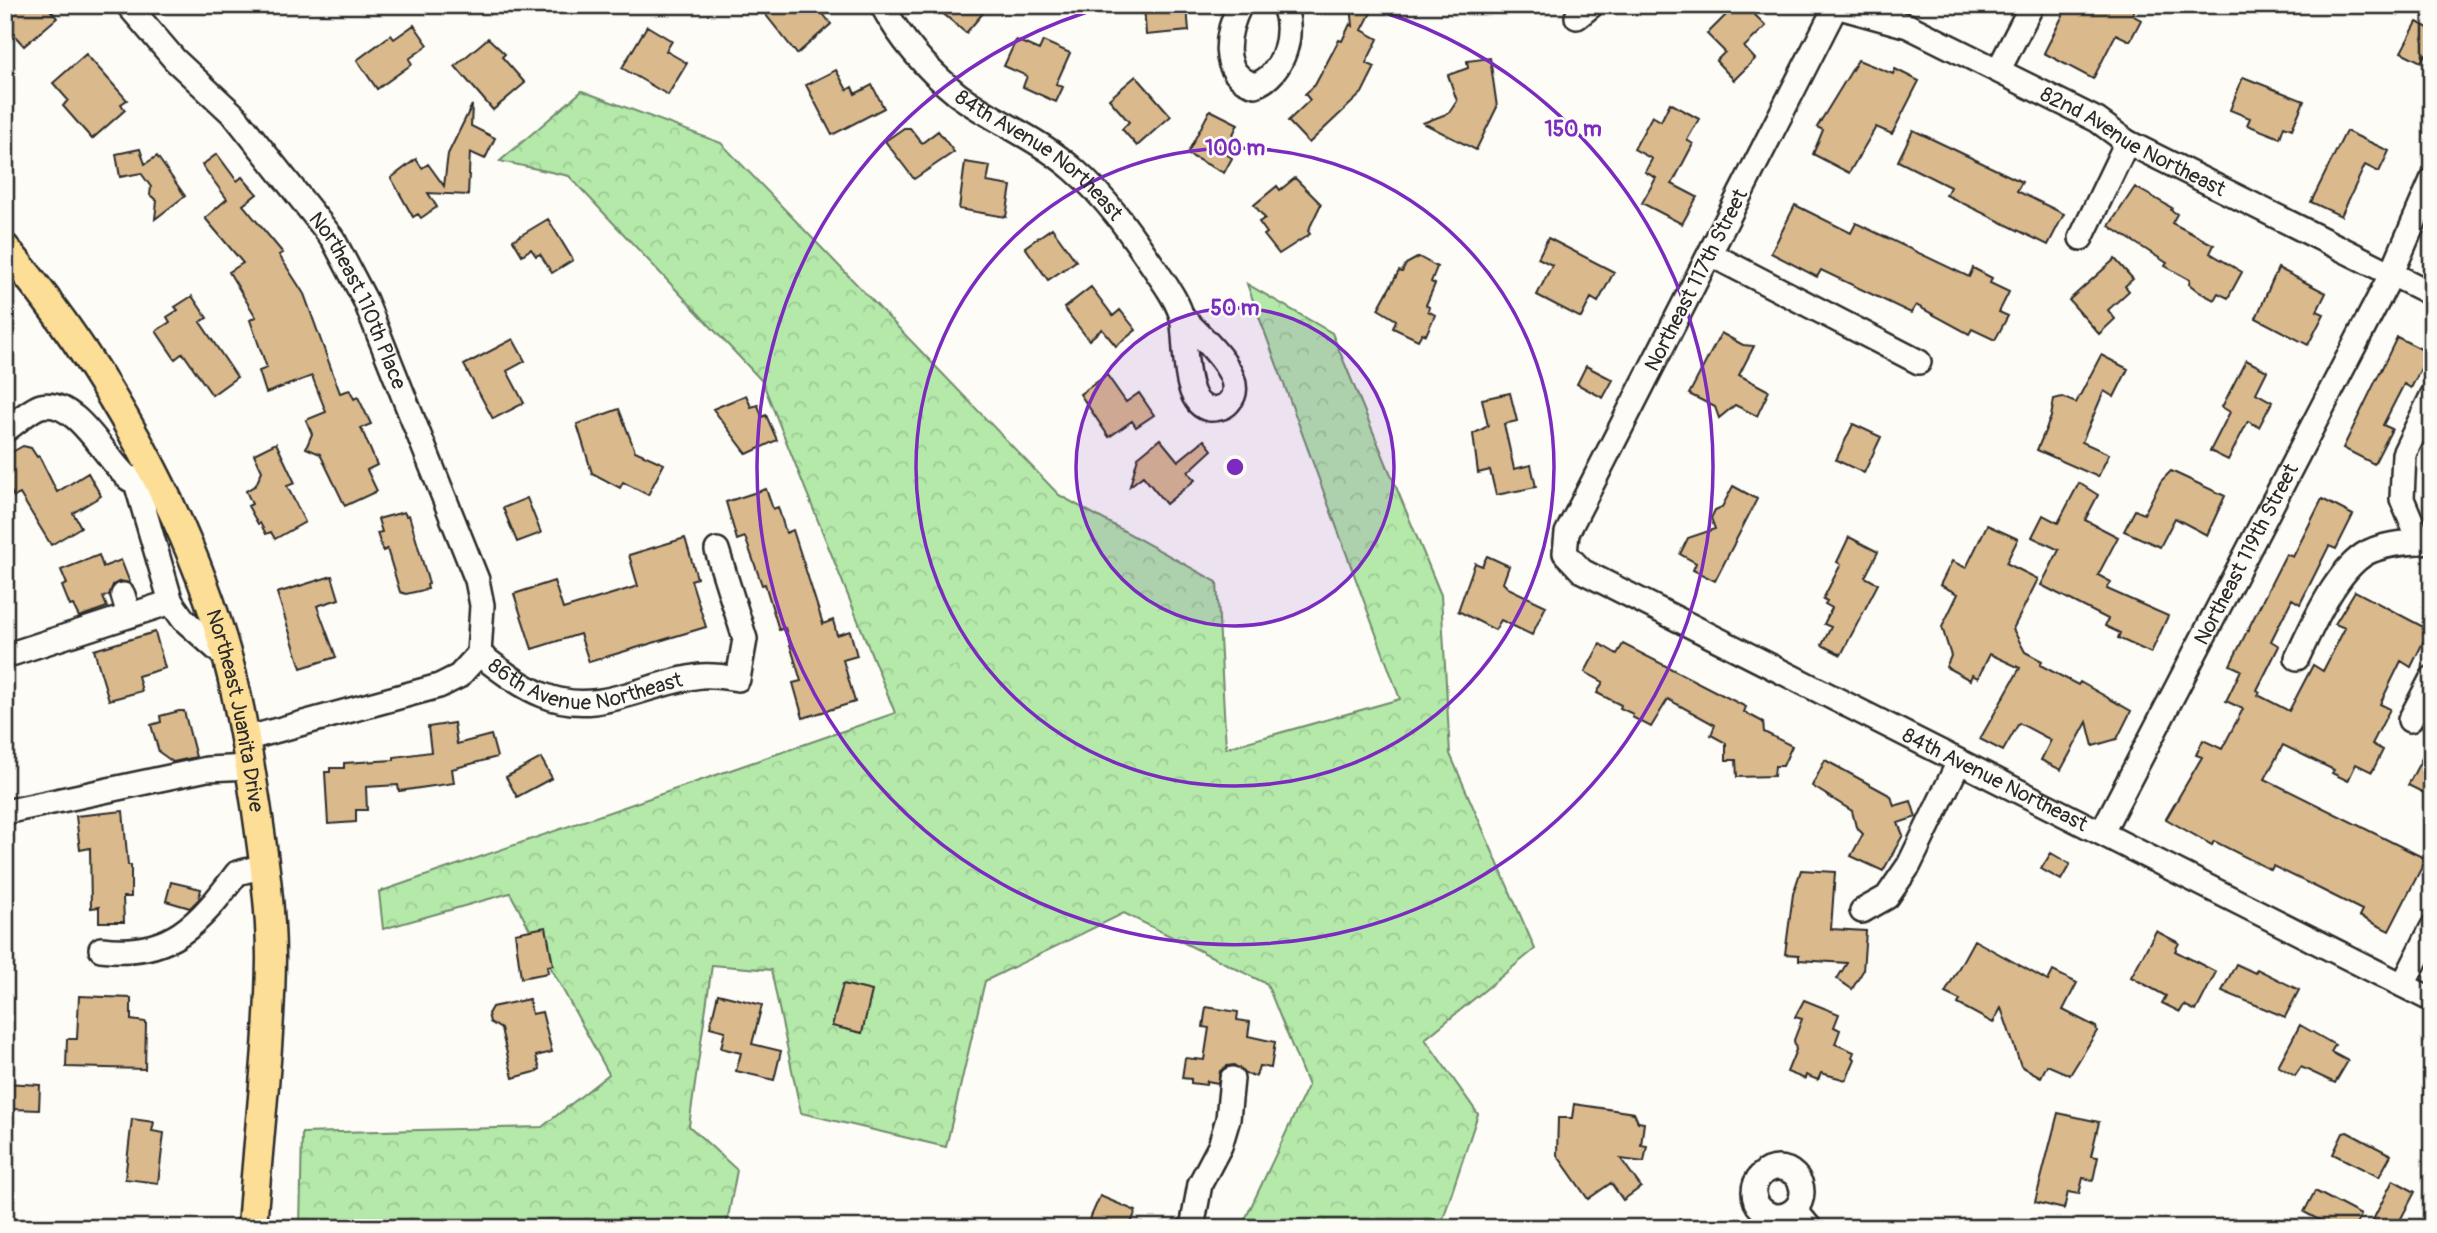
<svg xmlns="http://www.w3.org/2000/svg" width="2437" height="1233" viewBox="0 0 2437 1233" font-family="Pangolin,sans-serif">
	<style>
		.forest { fill: url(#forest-crowns); stroke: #708a6a; stroke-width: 2 }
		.building { fill: #daba8d; stroke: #2b2b2b; stroke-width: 2 }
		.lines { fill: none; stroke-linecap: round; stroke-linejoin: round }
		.minor-casing { stroke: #2b2b2b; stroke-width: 28 }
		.major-casing { stroke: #2b2b2b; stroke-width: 33 }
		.minor { stroke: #fdfcf7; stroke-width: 23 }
		.major { stroke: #fdde96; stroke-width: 28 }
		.ring { fill: none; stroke: #7b2cbf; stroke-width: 3.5 }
		.labels { text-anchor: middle; stroke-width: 5; stroke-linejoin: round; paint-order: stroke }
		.street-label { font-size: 21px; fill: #2b2b2b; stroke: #fdfcf7 }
		.centre { fill: #7b2cbf; stroke: #fdfcf7; stroke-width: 3.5 }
		.ring-label { font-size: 21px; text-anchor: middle; font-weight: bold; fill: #7b2cbf; stroke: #fdfcf7; stroke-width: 5; stroke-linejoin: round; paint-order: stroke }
	</style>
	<defs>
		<pattern id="forest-crowns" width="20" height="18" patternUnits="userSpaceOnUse" patternTransform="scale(1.75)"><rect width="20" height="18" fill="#b4e9aa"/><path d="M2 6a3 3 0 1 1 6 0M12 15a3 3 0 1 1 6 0" fill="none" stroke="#9bc892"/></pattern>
	</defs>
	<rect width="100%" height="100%" fill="#fdfcf7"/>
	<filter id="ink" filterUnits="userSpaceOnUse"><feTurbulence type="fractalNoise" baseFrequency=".0143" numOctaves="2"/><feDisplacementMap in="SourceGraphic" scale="14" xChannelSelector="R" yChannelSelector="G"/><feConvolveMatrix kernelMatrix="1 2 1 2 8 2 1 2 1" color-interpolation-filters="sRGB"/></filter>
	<g filter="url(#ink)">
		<path class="forest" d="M582,91L721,143L1059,495L1217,582L1226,748L1400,699L1247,284L1332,333L1441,595L1450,754L1535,949L1425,1039L1478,1114L1440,1228H1241L1308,1086L1267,984L1124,913L985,981L946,1147L801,1113L771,970L712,965L689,1126L737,1170L726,1228H300L302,1133L542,1127L609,1074L510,893L383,929L379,892L895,713L762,381L569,176L500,161Z"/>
		<path class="building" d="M18,5H46L57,18L24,46L5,25V18Z
			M758,5H808L812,11L817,6L831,24L797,54Z
			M933,5H990L966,33Z
			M1144,5L1187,7L1189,31L1146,35Z
			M1351,5H1375L1362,30L1378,39L1366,63L1375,67L1362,93L1309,143L1288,121L1310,100L1305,94L1315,85L1339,40L1342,41L1350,24L1353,26Z
			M1736,5H1745L1766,26L1744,47L1755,59L1734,80L1716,61L1725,52L1707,34Z
			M2068,5H2137L2132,15L2141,20L2130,41L2116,34L2093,79L2044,53Z
			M2417,22L2432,30V58L2425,54L2421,62L2401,52Z
			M414,25L428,45L409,59L412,64L377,89L357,60L391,35L394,39Z
			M647,26L672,41L666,51L687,63L668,95L622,68Z
			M488,38L505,54L502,57L525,83L493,110L455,66Z
			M1016,40L1039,50L1043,41L1070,53L1056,84L1063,87L1056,102L1023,87L1027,76L1004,66Z
			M86,54L127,100L121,104L125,110L92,139L63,106L68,100L53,83Z
			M1490,58L1497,107L1476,150L1423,123L1449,113L1457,101L1448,75L1468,68L1467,61Z
			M1858,60L1893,74L1895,69L1919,81L1892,134L1876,127L1849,173L1813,154L1823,130L1817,127Z
			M836,70L847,90L852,87L855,94L872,85L884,108L832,135L806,85Z
			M1136,76L1171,116L1137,146L1122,129L1129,122L1109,99Z
			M2243,77L2304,101L2292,129L2284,126L2280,138L2247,125L2250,118L2230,110Z
			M1670,103L1699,119L1687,140L1693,144L1672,184L1697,197L1682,224L1642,203L1656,178L1645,172L1652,159L1634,149L1652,116L1661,121Z
			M472,105L471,126L495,138L485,159L470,152L468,195L428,193L437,207L421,218L418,214L413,217L391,178L416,159L422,168L428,164L444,186L448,154Z
			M1210,110L1238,124L1224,153L1232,158L1224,173L1187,154Z
			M904,128H910L922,143L938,131L954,152L914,179L885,141Z
			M1913,130L2022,182L2017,191L2064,214L2048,245L1946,195L1950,187L1898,161Z
			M2346,131L2389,151L2379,172L2365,165L2341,216L2311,202Z
			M140,149L145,164L157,156L185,196L155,219L157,201L150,195L151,187L141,173L120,177L116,154Z
			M217,154L237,181L242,177L257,194L243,205L283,253L279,255L304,294L340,393L350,390L354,399L358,397L371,424L361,428L377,465L367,470L377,491L345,506L320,454L306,448L312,434L306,420L326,412L312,376L266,393L259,371L267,368L250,320L256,317L229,272L243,263L205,218L227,199L202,165Z
			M965,162L990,166L987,182L1011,186L1006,217L959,209Z
			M1295,178L1321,204L1308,231L1310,234L1279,254L1264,235L1267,233L1259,222L1265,218L1254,205L1277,186L1280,190Z
			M2135,187L2172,208L2171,210L2177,214L2172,223L2214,245L2210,253L2242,272L2228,298L2218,293L2214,300L2199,292L2189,284L2190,280L2165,266L2167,263L2109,226Z
			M1795,205L1851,233L1856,223L1969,277L1973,268L1992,278L1990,283L2009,292L1999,312L2008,316L1995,340L1972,329L1969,334L1916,305L1911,313L1821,270L1817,277L1771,253Z
			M548,219L573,260L552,273L540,254L536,256L531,249L522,255L513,240Z
			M1052,228L1076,261L1048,280L1025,247Z
			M1548,238L1614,272L1598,302L1591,298L1581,318L1537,295L1552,265L1538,258Z
			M1419,257L1437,267L1431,282L1435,284L1426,305L1429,307L1428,311L1435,315L1426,335L1422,333L1418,340L1393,328L1396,320L1378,309L1399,271L1402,272L1406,264Z
			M2115,259L2133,279L2125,286L2129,291L2108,310L2115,319L2099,334L2069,300Z
			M2278,268L2326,293L2317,311L2324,314L2308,345L2256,318Z
			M1091,287L1113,316L1120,310L1136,330L1116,346L1102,329L1089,340L1064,308Z
			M192,296L207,318L200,322L237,377L212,395L183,353L175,359L156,331L170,322L167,317L178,310L175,307Z
			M1721,333L1743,345L1754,346L1739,375L1769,391L1757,416L1735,405L1719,418L1715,407L1689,394Z
			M2397,337L2429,353L2411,388L2404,384L2383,425L2392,429L2374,464L2343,448Z
			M513,339L525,361L507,371L524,403L493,419L464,365Z
			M2101,355L2128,369L2114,397L2104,391L2082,442L2109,454L2098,477L2037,450L2051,417L2054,399L2062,397L2076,403Z
			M2246,360L2267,371L2256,393L2272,402L2259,427L2248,421L2228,460L2210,451L2230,412L2222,407Z
			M1586,366L1613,380L1603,398L1577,384Z
			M1107,375L1126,402L1139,393L1154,415L1136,427L1132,421L1109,437L1080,394Z
			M1510,393L1517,421L1504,424L1514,469L1531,465L1536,487L1496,495L1490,470L1478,473L1473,434L1488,426L1482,399Z
			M746,395L751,407L758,405L762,417L766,415L777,440L747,454L713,409Z
			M619,409L635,451L664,464L648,495L623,482L620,488L592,473L577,424Z
			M1853,424L1881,437L1864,473L1836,460Z
			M1160,439L1178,461L1204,440L1212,450L1188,472L1195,480L1166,504L1143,476L1130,486L1138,457Z
			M276,443L295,483L287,486L305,522L275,539L271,532L266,534L260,523L258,524L248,506L252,504L246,491L256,485L262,471L254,454Z
			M23,446L31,448L37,457L39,456L57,492L88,473L101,496L73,513L81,527L51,545L20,494L14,497L5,481V456Z
			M2171,471L2225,496L2207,535L2175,518L2160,547L2124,531L2135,510L2144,514L2161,481Z
			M2079,483L2098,495L2085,520L2118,537L2098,575L2111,582L2107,589L2168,616L2151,653L2118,638L2120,633L2105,626L2108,619L2041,585L2059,550L2032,537L2043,515L2058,523Z
			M1733,486L1757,499L1715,581L1693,570L1696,563L1680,554L1688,538L1715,529L1711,518L1715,510L1722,507Z
			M766,489L773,509L778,507L786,533L793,530L823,624L833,620L837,635L850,631L857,656L843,660L855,702L803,718L793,683L801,681L785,628L779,630L765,584L762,585L745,537L737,540L726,502Z
			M527,498L541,533L517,542L503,508Z
			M2322,499L2353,515L2336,549L2329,546L2300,604L2292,599L2271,641L2279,646L2257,690L2260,692L2258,695L2289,711L2313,665L2323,671L2345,628L2335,624L2355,591L2429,630L2411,667L2401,661L2380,704L2390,709L2372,744L2383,750L2372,772L2356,764L2348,781L2332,773L2334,770L2283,745L2265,779L2426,859L2389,931L2359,916L2362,910L2320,889L2273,866L2271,870L2214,841L2212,845L2166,819L2202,757L2196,755L2203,740L2222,749L2243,709L2226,701L2241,670L2230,665L2286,554L2293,557Z
			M404,512L406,516L409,515L429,584L427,585L428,589L406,594L400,592L387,549L383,551L377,533L382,532L378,519Z
			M1987,525L2018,539L2006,563L2038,579L2013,629L2025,652L2042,661L2040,665L2078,685L2080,682L2131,711L2117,739L2093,746L2087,722L2061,770L2041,760L2051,740L2019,723L2003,751L1980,739L2020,668L1990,654L1978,678L1972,675L1970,680L1946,667L1951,656L1942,627L1958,594L1940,585L1952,561L1966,568Z
			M1849,537L1878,552L1865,577L1878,584L1841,655L1822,645L1831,627L1824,624L1832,608L1825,604L1827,601L1823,599L1841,564L1837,562Z
			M685,538L697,578L691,580L706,627L589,662L580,634L532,649L514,594L554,581L563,609L638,586L629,555Z
			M99,555L103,567L121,560L130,583L120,581L113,585L109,595L103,597L107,607L79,617L73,605L70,606L62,586L67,584L61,570Z
			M1487,556L1509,566L1503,583L1508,588L1546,606L1532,635L1501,620L1495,630L1458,611L1475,563L1482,566Z
			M332,576L339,599L317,606L336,657L301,668L277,593Z
			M155,632L165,668L138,676L142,691L109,700L94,650Z
			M1600,644L1617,654L1623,644L1746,707L1744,712L1763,722L1764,732L1792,746L1783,766H1775L1774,776L1737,777L1736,760H1726V743L1711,735L1715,725L1668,699L1651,727L1632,717L1633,714L1620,708L1621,705L1597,693L1603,682L1585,672Z
			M179,711H184L196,757L173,762L159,752L151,725L161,722L160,716Z
			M454,723L457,744L491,735L497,757L452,769L454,783L399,791L398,785L366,787L367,810H356V822L328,824L325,772H330V768H344V763L394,760V757L431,752L428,727Z
			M2432,739V797L2408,785Z
			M541,758L552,778L517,797L506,777Z
			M1825,760L1891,796L1894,806L1911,801L1916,817L1898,823L1903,835L1883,871L1851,856L1863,834L1856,827L1852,811L1812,786Z
			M123,811L128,865H131V897H123L124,922H99V907L91,908L90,848L80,850L76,816Z
			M2051,853L2070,864L2061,880L2041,869Z
			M1801,870L1835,872L1831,929L1866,931L1863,971L1852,989L1837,979L1847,963L1799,960V955L1785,954L1793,894Z
			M171,882L201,889L199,899L190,908L166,901Z
			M546,927L553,965L547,966L548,973L521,978L515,933Z
			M2156,931L2179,943L2175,951L2216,972L2196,1011L2184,1005L2180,1012L2162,1003L2166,996L2131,977Z
			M1974,940L2048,981L2053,971L2077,983L2063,1010L2096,1027L2097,1031L2070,1075L2047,1065L2041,1077L2021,1066L2001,1008L1993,1023L1958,1004L1960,1000L1945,993Z
			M2236,964L2255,973L2257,969L2299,990L2285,1017L2222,991Z
			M843,984L872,991L862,1033L832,1026Z
			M718,994L762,1005L752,1044L781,1051L774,1080L736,1071L741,1053L721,1048L725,1031L710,1027Z
			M79,996L131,998V1020L146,1022L145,1069L66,1067L67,1039H77Z
			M529,999L532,1014L542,1012L552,1052L536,1056L540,1069L535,1072L513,1078L501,1029L490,1022L488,1014L492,1007Z
			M1804,1000L1839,1014L1834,1027L1840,1030L1835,1044L1854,1052L1852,1057L1855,1059L1846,1080L1821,1073L1818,1080L1806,1075L1805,1079L1787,1072L1796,1050L1794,1040L1802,1019L1795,1017Z
			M1206,1007L1238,1012L1237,1020L1250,1022L1248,1036L1275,1042L1271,1068L1259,1066L1256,1076L1245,1074L1234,1065L1227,1066L1220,1071L1218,1083L1207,1081L1206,1085L1191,1083V1079L1182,1078L1185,1058L1204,1060L1209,1028L1203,1027Z
			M2300,1025L2335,1045L2331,1052L2348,1061L2335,1083L2301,1067L2295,1076L2278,1066Z
			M5,1083L40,1085L39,1110L13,1109V1105H5Z
			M1574,1104L1634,1113L1638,1122L1644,1123L1641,1145L1647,1146L1644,1162L1621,1159L1641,1187L1623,1200L1611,1183L1588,1199L1557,1155L1558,1118H1572Z
			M2058,1113L2099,1122L2091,1156L2098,1157L2093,1180L2083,1178L2079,1194L2068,1192L2064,1209L2035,1202Z
			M132,1119L154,1122L152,1131L164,1133L158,1183L125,1179Z
			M2347,1132L2391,1155L2379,1177L2333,1154L2343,1133Z
			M2393,1180L2415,1192L2396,1228H2369Z
			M2315,1191L2361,1215L2355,1228H2334L2304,1212Z
			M1100,1196L1136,1211L1129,1228H1093V1223L1089,1221Z"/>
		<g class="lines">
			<defs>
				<g id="minor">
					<path id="s1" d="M128,5L175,60L235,116L333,239L365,300L477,580L482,605L479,654"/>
					<path id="s2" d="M882,5C901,40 926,69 957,94C993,121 1036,137 1073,169C1107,198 1132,235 1157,272C1166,286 1178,301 1182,318C1187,340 1181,405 1210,409C1217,409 1225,407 1229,402C1251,378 1198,334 1182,317"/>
					<path d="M1240,5C1226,33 1218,75 1255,85C1284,75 1296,31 1283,5"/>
					<path id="s3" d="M1832,5L1908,26L2097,120L2127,142L2432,294"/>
					<path id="s4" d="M1835,8L1567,533L1565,553L1582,571L2432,1000"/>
					<path d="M1577,17L1592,5"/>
					<path d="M1999,69L2032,5"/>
					<path d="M2081,238L2127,142"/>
					<path d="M1710,254L1919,362"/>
					<path d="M5,430C15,424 30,409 41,406C77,398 105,459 129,479L156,478"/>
					<path d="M135,479L171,602"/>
					<path d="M2420,542L2402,499L2404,454L2432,396"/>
					<path d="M123,595L129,615"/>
					<path id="s5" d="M479,654C499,669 520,686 543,695C599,718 646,682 701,676C713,675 726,677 738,679L745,639L717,550"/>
					<path d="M5,656L171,602L183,619L228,659"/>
					<path d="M2297,658C2312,627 2339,562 2373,550C2390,543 2414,542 2432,541"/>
					<path d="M2410,720L2432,678"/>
					<path d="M245,739L439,686L459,676L479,654"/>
					<path d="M5,812L207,769L250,767"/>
					<path id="s6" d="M2102,832L2391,275L2432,180"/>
					<path d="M1862,911L1887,897L1909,865L1959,762"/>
					<path d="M101,949C170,958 199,924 237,873L265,866"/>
					<path d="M2403,985L2432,928"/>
					<circle cx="1778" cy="1192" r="24"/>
					<path d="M1795,1210L1810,1228"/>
					<path d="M1192,1228L1200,1184L1220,1146L1228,1119L1232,1079"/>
				</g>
				<g id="major">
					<path id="s7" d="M5,248C103,363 188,515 228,660C241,709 249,761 257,811C264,860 271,909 271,958C270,1048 258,1138 252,1228"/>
				</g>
			</defs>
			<use href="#minor" class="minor-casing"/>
			<use href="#major" class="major-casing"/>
			<use href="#minor" class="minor"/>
			<use href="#major" class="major"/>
		</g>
	</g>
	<circle cx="1235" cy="467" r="159" fill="#7b2cbf" fill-opacity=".12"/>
	<g class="ring">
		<circle cx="1235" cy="467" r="159"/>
		<circle cx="1235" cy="467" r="319"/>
		<path d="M1359 5A478 478 0 1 1 1111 5"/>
	</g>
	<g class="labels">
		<g class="street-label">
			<text dy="7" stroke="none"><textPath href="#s3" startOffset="332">82nd Avenue Northeast</textPath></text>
			<text dy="7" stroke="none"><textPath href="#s2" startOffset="220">84th Avenue Northeast</textPath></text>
			<text transform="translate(1696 280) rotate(-63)" y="7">Northeast 117th Street</text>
			<text dy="7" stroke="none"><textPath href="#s1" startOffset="378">Northeast 110th Place</textPath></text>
			<text dy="7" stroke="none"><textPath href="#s6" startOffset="313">Northeast 119th Street</textPath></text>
			<text dy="7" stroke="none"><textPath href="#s5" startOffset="117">86th Avenue Northeast</textPath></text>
			<text dy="7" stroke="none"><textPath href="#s7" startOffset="523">Northeast Juanita Drive</textPath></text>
			<text dy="7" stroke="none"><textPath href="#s4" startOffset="1097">84th Avenue Northeast</textPath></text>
		</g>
	</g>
	<circle cx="1235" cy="467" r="10" class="centre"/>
	<g class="ring-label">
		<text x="1573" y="136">150 m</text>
		<text x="1235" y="155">100 m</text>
		<text x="1235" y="315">50 m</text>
	</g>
	<rect width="2437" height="1233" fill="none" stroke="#fdfcf7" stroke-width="28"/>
	<rect x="14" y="14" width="2409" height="1205" fill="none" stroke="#2b2b2b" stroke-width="2.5" filter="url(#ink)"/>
</svg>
